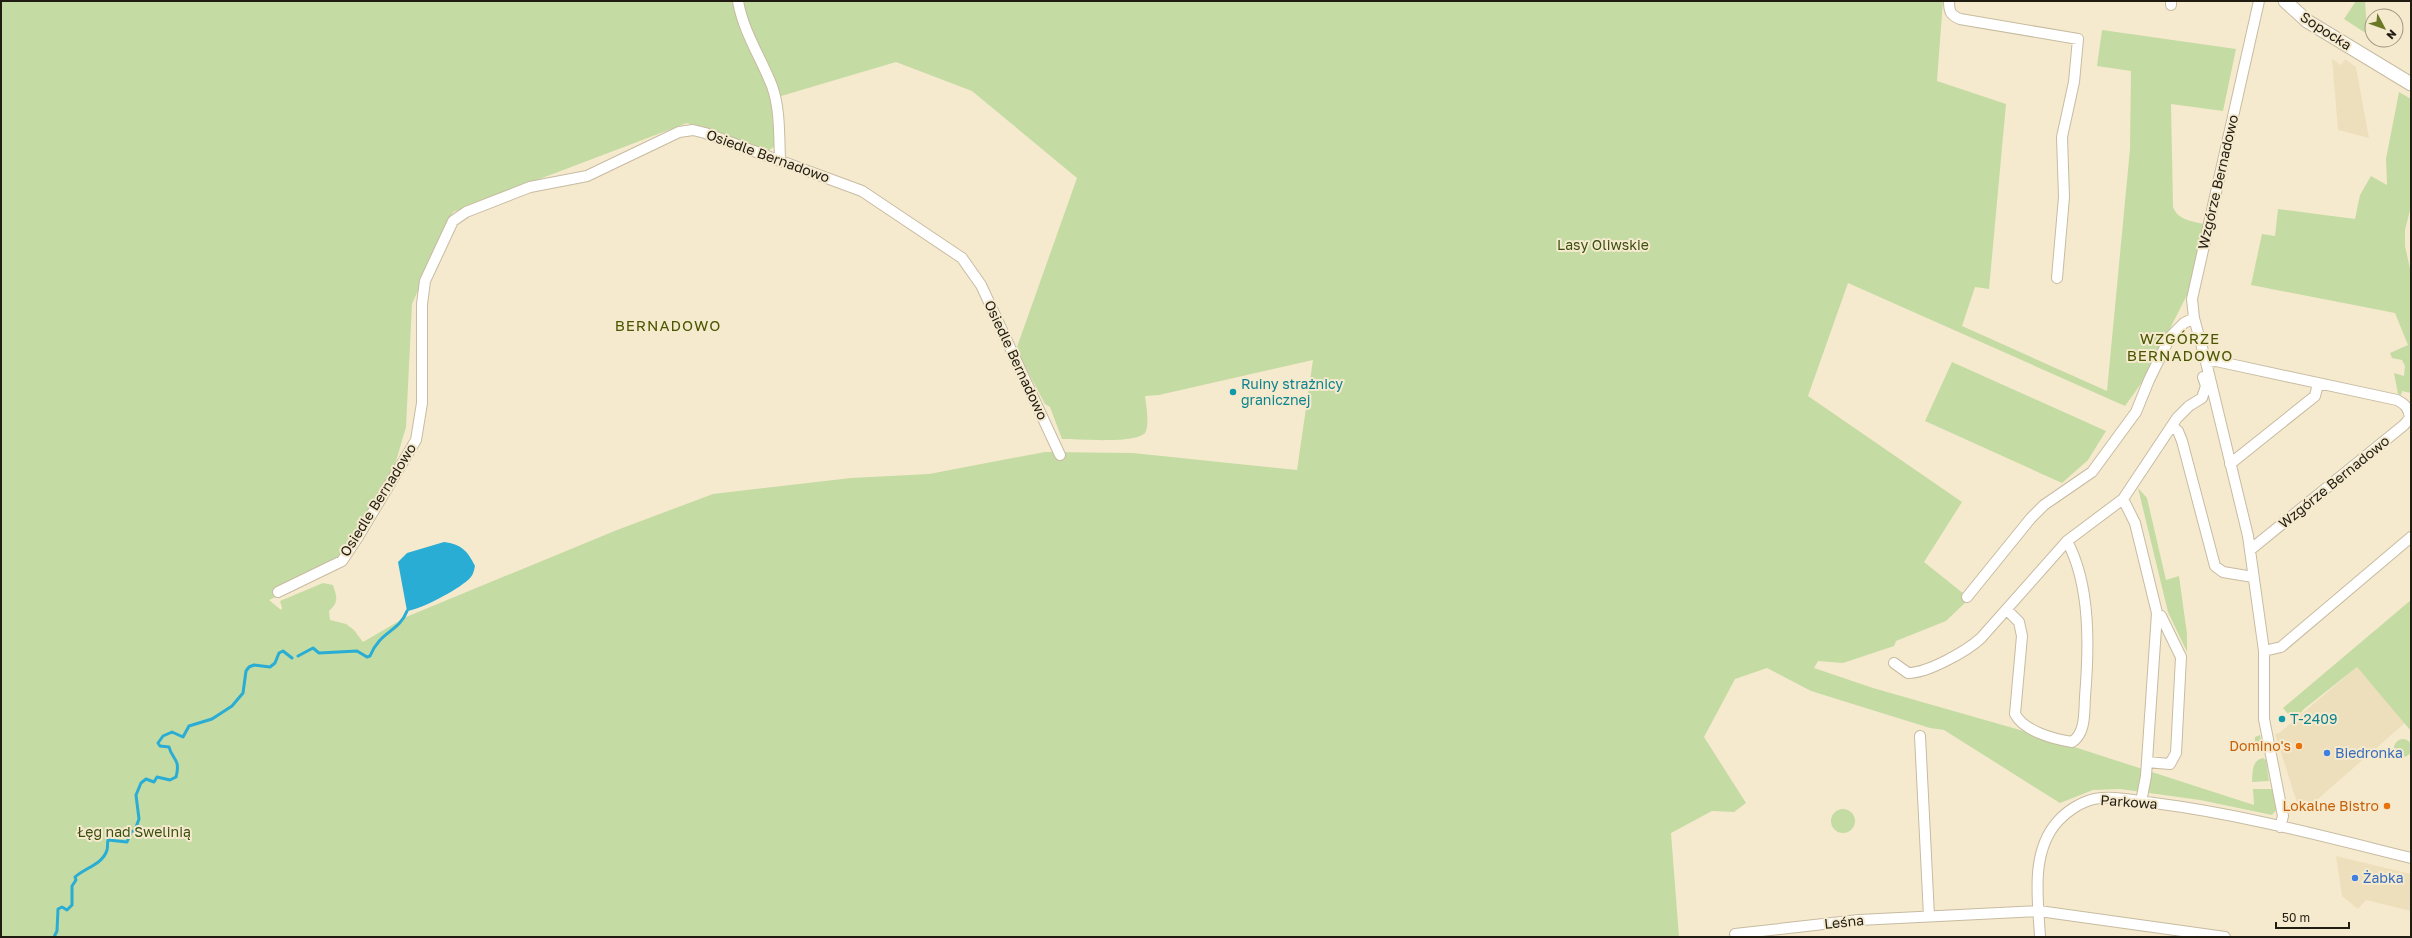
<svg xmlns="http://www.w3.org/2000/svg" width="2412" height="938" viewBox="0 0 2412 938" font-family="'Golos Text',sans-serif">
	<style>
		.built { fill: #eedfbc }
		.green { fill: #c4dba3; fill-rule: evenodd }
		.water { fill: #2aadd4 }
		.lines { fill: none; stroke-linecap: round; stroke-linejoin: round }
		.stream { stroke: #2aadd4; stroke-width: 3 }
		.minor-casing { stroke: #c7bba1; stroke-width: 12 }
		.major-casing { stroke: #c7bba1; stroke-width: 15 }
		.minor { stroke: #fff; stroke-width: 10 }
		.major { stroke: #fff; stroke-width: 13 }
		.culture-dot { fill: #0f9aa8; stroke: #f6eace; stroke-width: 1.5 }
		.food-dot { fill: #e8710a; stroke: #f6eace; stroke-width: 1.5 }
		.shop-dot { fill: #3f7fe0; stroke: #f6eace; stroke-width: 1.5 }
		.labels { text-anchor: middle; stroke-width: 4; stroke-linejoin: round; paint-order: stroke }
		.street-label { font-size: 14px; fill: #201c12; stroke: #f6eace }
		.park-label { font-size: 14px; fill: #3a4f10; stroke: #f6eace }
		.culture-label { font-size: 14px; fill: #0d838f; stroke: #f6eace; text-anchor: start }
		.food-label { font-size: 14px; fill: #c56008; stroke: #f6eace; text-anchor: end }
		.shop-label { font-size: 14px; fill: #366cbe; stroke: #f6eace; text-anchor: start }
		.neighbourhood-label { font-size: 15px; letter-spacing: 1px; fill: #4b5701; stroke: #f6eace }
	</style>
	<rect width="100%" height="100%" fill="#f6eace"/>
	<path class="built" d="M2332,59L2341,65L2345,59L2356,67L2369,138L2338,130Z
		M2357,667L2405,723L2311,805L2299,809L2275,734L2279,733Z
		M2336,856L2411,874V911L2366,900L2358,909L2342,896Z"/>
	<path class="green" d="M1,1H1943L1937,81L2006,104L1989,289L1975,287L1962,326L2107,391L2130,149L2131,71L2097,66L2102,30L2236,49L2223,111L2171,104L2173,207C2178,220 2191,221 2204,224L2188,293L2145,378L2125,406L1848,283L1808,396L1962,502L1924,562L1964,594L1968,600L1946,621L1896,641L1894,646L1843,663L1818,661L1814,668L1873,688L2034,734L2254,805L2253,789H2272L2277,809L2272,815L2200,800L2120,789L2093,790L2060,803L1944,730L1930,728L1811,691L1767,668L1735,679L1704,737L1746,803L1734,812L1712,811L1671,833L1679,937H1ZM896,62L972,91L1077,178L1017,347L1020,357L1045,404L1050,407L1062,439C1078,439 1135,444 1145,433C1150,425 1146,405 1145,396L1159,395L1313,360L1297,470L1133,453L1045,452L929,474L851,478L713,494L617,530L406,617L363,642L354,630L346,624L330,620L329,611C339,602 337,597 333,585L323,583L280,601L282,608L281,610L269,600L344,565L387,492L406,427L412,304L453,212L687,123L768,151L775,146L771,99Z
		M2356,1H2365L2367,30L2364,32L2344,19Z
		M2399,92L2411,99V206L2405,230V246L2411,273V393L2402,391L2401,395L2398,394L2394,373L2404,376L2405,366L2402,360L2392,358L2390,353L2408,345L2395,313L2251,285L2262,234L2275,236L2278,209L2355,219L2360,195L2371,176L2387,185L2386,159Z
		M1952,362L2106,431L2088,460L2062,483L1925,421Z
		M2138,488L2147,498L2166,580L2179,576L2187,634V652L2168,612Z
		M2411,600V731L2357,667L2304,709L2294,721L2283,708Z
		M2260,735L2263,749L2261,752H2254L2255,737Z
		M2394 748a9 9 0 1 1 18 0a9 9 0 1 1-18 0Z
		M2263,758L2266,760L2269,781L2252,782C2253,772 2251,761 2263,758Z
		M1831 821a12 12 0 1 1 24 0a12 12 0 1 1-24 0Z"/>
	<path class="water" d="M444,542C461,544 468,551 475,566C474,571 473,576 468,580C457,590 422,609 407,611L398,562L407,553Z"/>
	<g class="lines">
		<path class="stream" d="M298,656L313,648L319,653L357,651L367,657L370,656C380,631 399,632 407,611
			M54,937L57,931L58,909L62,907L67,910L72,905V886L76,880L75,877C85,868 103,864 107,850C108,847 107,844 108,840L127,842L131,832L135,830L139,819L136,795L141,783L146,779L154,782L157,777L170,780L176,777C181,758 172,760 169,747L160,746L158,743L163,736L172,732L183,737L189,726L212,719L232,706L243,693L246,671L249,667L254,665L270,667L275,663L279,653L283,651L292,658"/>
		<defs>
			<path id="minor" d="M738,1C743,31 761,58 772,86C780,108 779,135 780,159
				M1949,1C1949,11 1950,15 1960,19L2078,39L2074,82L2062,137L2064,197L2057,278
				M2171,5V1
				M2206,362L2248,536L2264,651V719L2283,816L2280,827
				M2172,426L2178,431L2182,441L2215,566L2223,572L2253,577
				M2230,464L2315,396L2318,384
				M2123,499L2135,523L2157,613L2146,776L2141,802
				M2250,550L2404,425L2410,418C2409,408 2405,404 2397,400L2216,361L2206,362L2194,318L2192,299L2259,1
				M278,592L342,561L358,537L416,440L422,403V304L425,281L453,221L466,212L530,187L587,176L679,132L693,130L705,133L862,191L962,258L981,285L1060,455
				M1967,597L2031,518L2044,505L2092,472L2136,412L2149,380L2170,337L2184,323L2194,318
				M2007,610L2019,622L2022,636L2015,714C2024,731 2053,739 2072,742C2086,733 2084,712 2085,697C2089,648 2091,586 2067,541
				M2264,651L2281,647L2411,537
				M1894,663L1908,673C1928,673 1967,651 1981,638L2067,541L2123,499L2177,418L2189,406L2202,398L2206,386L2203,377
				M1920,736L1929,916
				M2147,762L2170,764L2176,753L2181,657L2161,616L2157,613
				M1735,934L1859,920L2039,911L2225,937
				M2040,937C2038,899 2030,852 2058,821C2067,811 2081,802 2094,799C2113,795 2135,801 2154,803C2241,814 2326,837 2411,858"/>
			<path id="major" d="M2285,1L2307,21L2411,84"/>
		</defs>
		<use href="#minor" class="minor-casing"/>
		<use href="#major" class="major-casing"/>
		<use href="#minor" class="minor"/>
		<use href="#major" class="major"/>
	</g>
	<g class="culture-dot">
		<circle cx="1233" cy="392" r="4"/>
		<circle cx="2282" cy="719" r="4"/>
	</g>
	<g class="food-dot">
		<circle cx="2299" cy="746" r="4"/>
		<circle cx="2387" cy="806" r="4"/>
	</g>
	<g class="shop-dot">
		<circle cx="2327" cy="753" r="4"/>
		<circle cx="2355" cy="878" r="4"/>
	</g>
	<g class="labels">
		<g class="street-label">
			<text transform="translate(2326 31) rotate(33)" y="5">Sopocka</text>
			<text transform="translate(768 156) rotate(20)" y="5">Osiedle Bernadowo</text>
			<text transform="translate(2218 182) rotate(-77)" y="5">Wzgórze Bernadowo</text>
			<text transform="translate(1016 360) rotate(65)" y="5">Osiedle Bernadowo</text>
			<text transform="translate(2334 482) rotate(-39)" y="5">Wzgórze Bernadowo</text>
			<text transform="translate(378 500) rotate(-58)" y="5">Osiedle Bernadowo</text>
			<text transform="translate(2129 802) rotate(4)" y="5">Parkowa</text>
			<text transform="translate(1844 922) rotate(-6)" y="5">Leśna</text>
		</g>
		<g class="park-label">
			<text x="1603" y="250">Lasy Oliwskie</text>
			<text x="134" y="837">Łęg nad Swelinią</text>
		</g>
		<g class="culture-label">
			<text x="1241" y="389">Ruiny strażnicy<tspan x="1241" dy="16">granicznej</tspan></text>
			<text x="2290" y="724">T-2409</text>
		</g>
		<g class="food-label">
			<text x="2291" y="751">Domino's</text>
			<text x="2379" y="811">Lokalne Bistro</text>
		</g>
		<g class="shop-label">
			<text x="2335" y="758">Biedronka</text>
			<text x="2363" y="883">Żabka</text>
		</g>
		<g class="neighbourhood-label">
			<text x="668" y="331">BERNADOWO</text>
			<text x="2180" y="344">WZGÓRZE<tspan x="2180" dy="17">BERNADOWO</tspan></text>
		</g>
	</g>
	<rect width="2412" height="938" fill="none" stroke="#201c12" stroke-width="4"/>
	<g transform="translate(2384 28) rotate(131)"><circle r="19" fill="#f6eace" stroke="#a09883"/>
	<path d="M0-3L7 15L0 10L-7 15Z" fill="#6b7926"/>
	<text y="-6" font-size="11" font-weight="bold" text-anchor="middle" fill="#201c12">N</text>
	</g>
	<path d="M2276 922v6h73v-6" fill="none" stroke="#201c12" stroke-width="2"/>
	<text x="2282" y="922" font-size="12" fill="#201c12" stroke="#f6eace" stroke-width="3" paint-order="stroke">50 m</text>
</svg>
